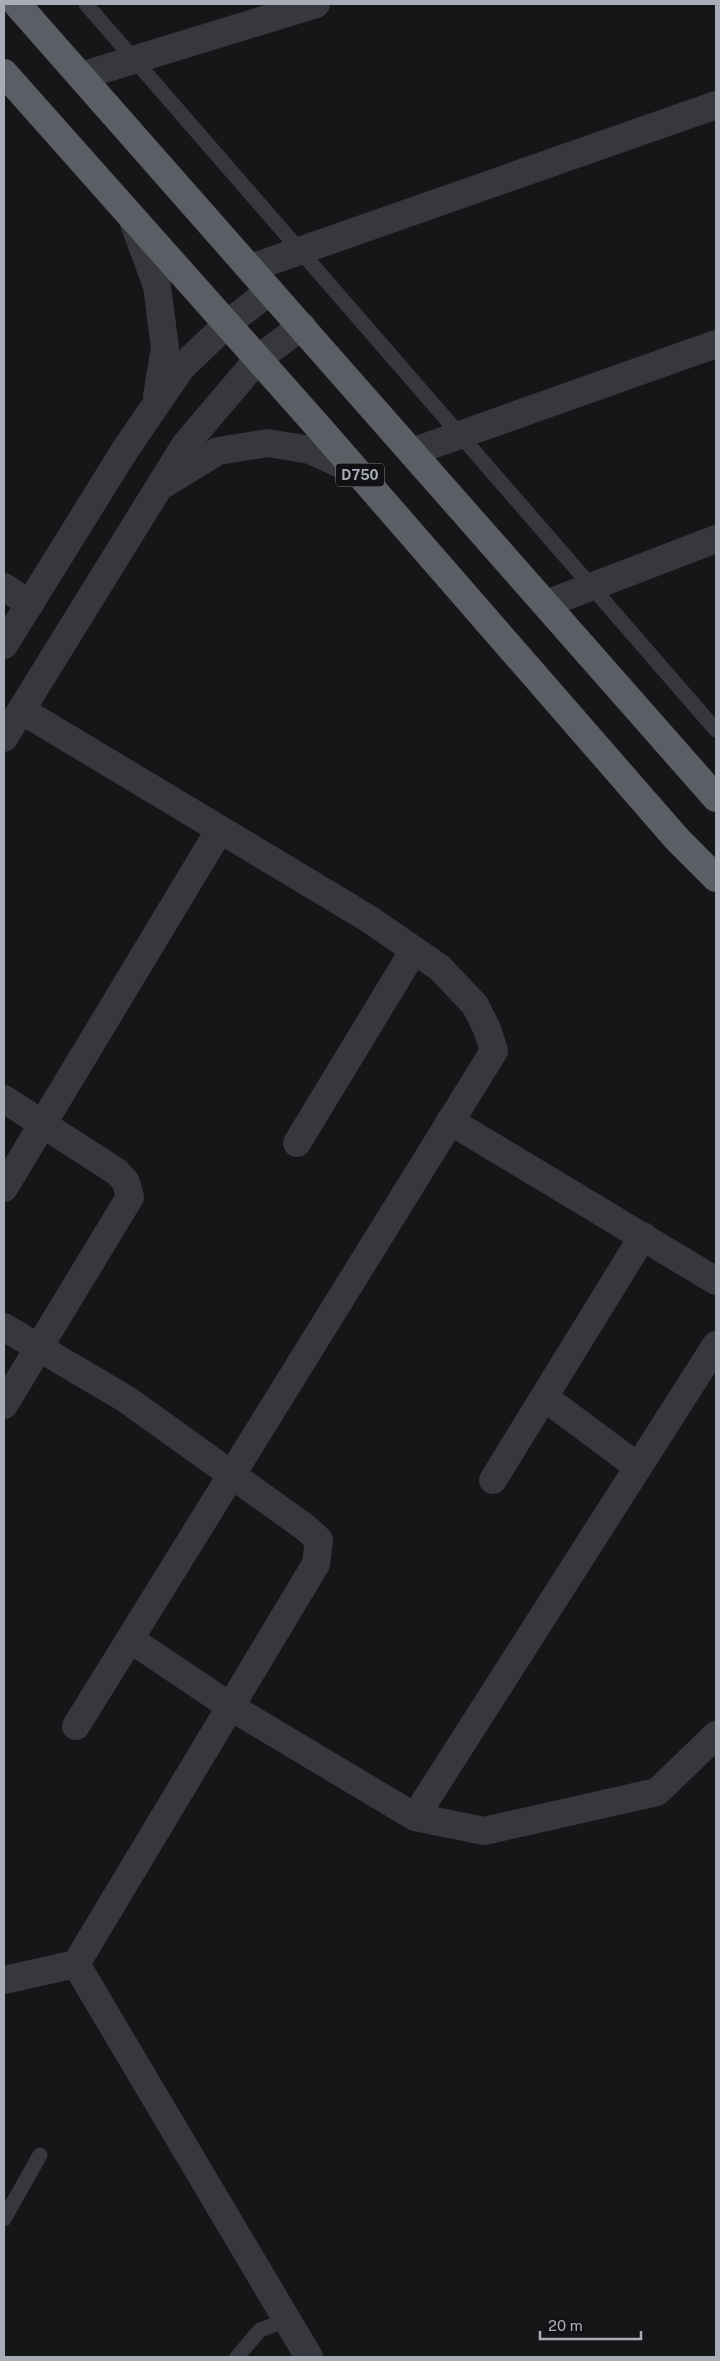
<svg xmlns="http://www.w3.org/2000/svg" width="720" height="2361" viewBox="0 0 720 2361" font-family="'Public Sans',sans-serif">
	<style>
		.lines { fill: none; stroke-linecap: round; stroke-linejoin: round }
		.service { stroke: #37383d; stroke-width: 15 }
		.minor { stroke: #37383d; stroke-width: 28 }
		.tertiary { stroke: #37383d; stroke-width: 28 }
		.trunk { stroke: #5b5e65; stroke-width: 28 }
		.labels { text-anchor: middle; stroke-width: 4; stroke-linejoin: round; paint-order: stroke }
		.shield { fill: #111113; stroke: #7b7e86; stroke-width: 1 }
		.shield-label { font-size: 14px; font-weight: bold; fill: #a8adb8 }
	</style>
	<rect width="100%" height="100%" fill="#161618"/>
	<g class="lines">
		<path class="service" d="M86,4L716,730
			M4,2219L40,2155
			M237,2357L260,2330L287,2320"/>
		<path class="minor" d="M81,76L316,4
			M251,268L716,105
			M412,452L716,344
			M4,587L30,604
			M546,604L716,539
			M21,710L369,919L440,968L475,1005L487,1029L494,1051L76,1726
			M4,1099L117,1172L126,1182L130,1197L4,1405
			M450,1121L716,1281
			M297,1143L414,950
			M4,1188L219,831
			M4,1327L126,1399L306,1528L319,1540L316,1564L76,1964L4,1980
			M544,1397L638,1467
			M493,1480L643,1236
			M130,1639L231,1707L415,1817L484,1831L657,1792L716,1735
			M415,1817L716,1345
			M76,1964L309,2357"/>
		<path class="tertiary" d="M132,218L157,286L165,348L157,396
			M164,484L218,451L268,443L310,450L356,471
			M4,645L125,450L181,368L227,324L270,291
			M4,738L185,445L258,359L302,326"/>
		<path class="trunk" d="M17,4L716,798
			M4,73L322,431L677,839L716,878"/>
	</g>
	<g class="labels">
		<rect class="shield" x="336" y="463.5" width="48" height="23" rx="4"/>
		<g class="shield-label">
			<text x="360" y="480">D750</text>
		</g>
	</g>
	<rect width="720" height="2361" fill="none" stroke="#a8adb8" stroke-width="10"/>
	<path d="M540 2331v8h101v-8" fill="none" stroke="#a8adb8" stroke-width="2.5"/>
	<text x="548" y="2331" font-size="15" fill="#a8adb8" stroke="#111113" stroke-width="4" paint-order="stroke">20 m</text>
</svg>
